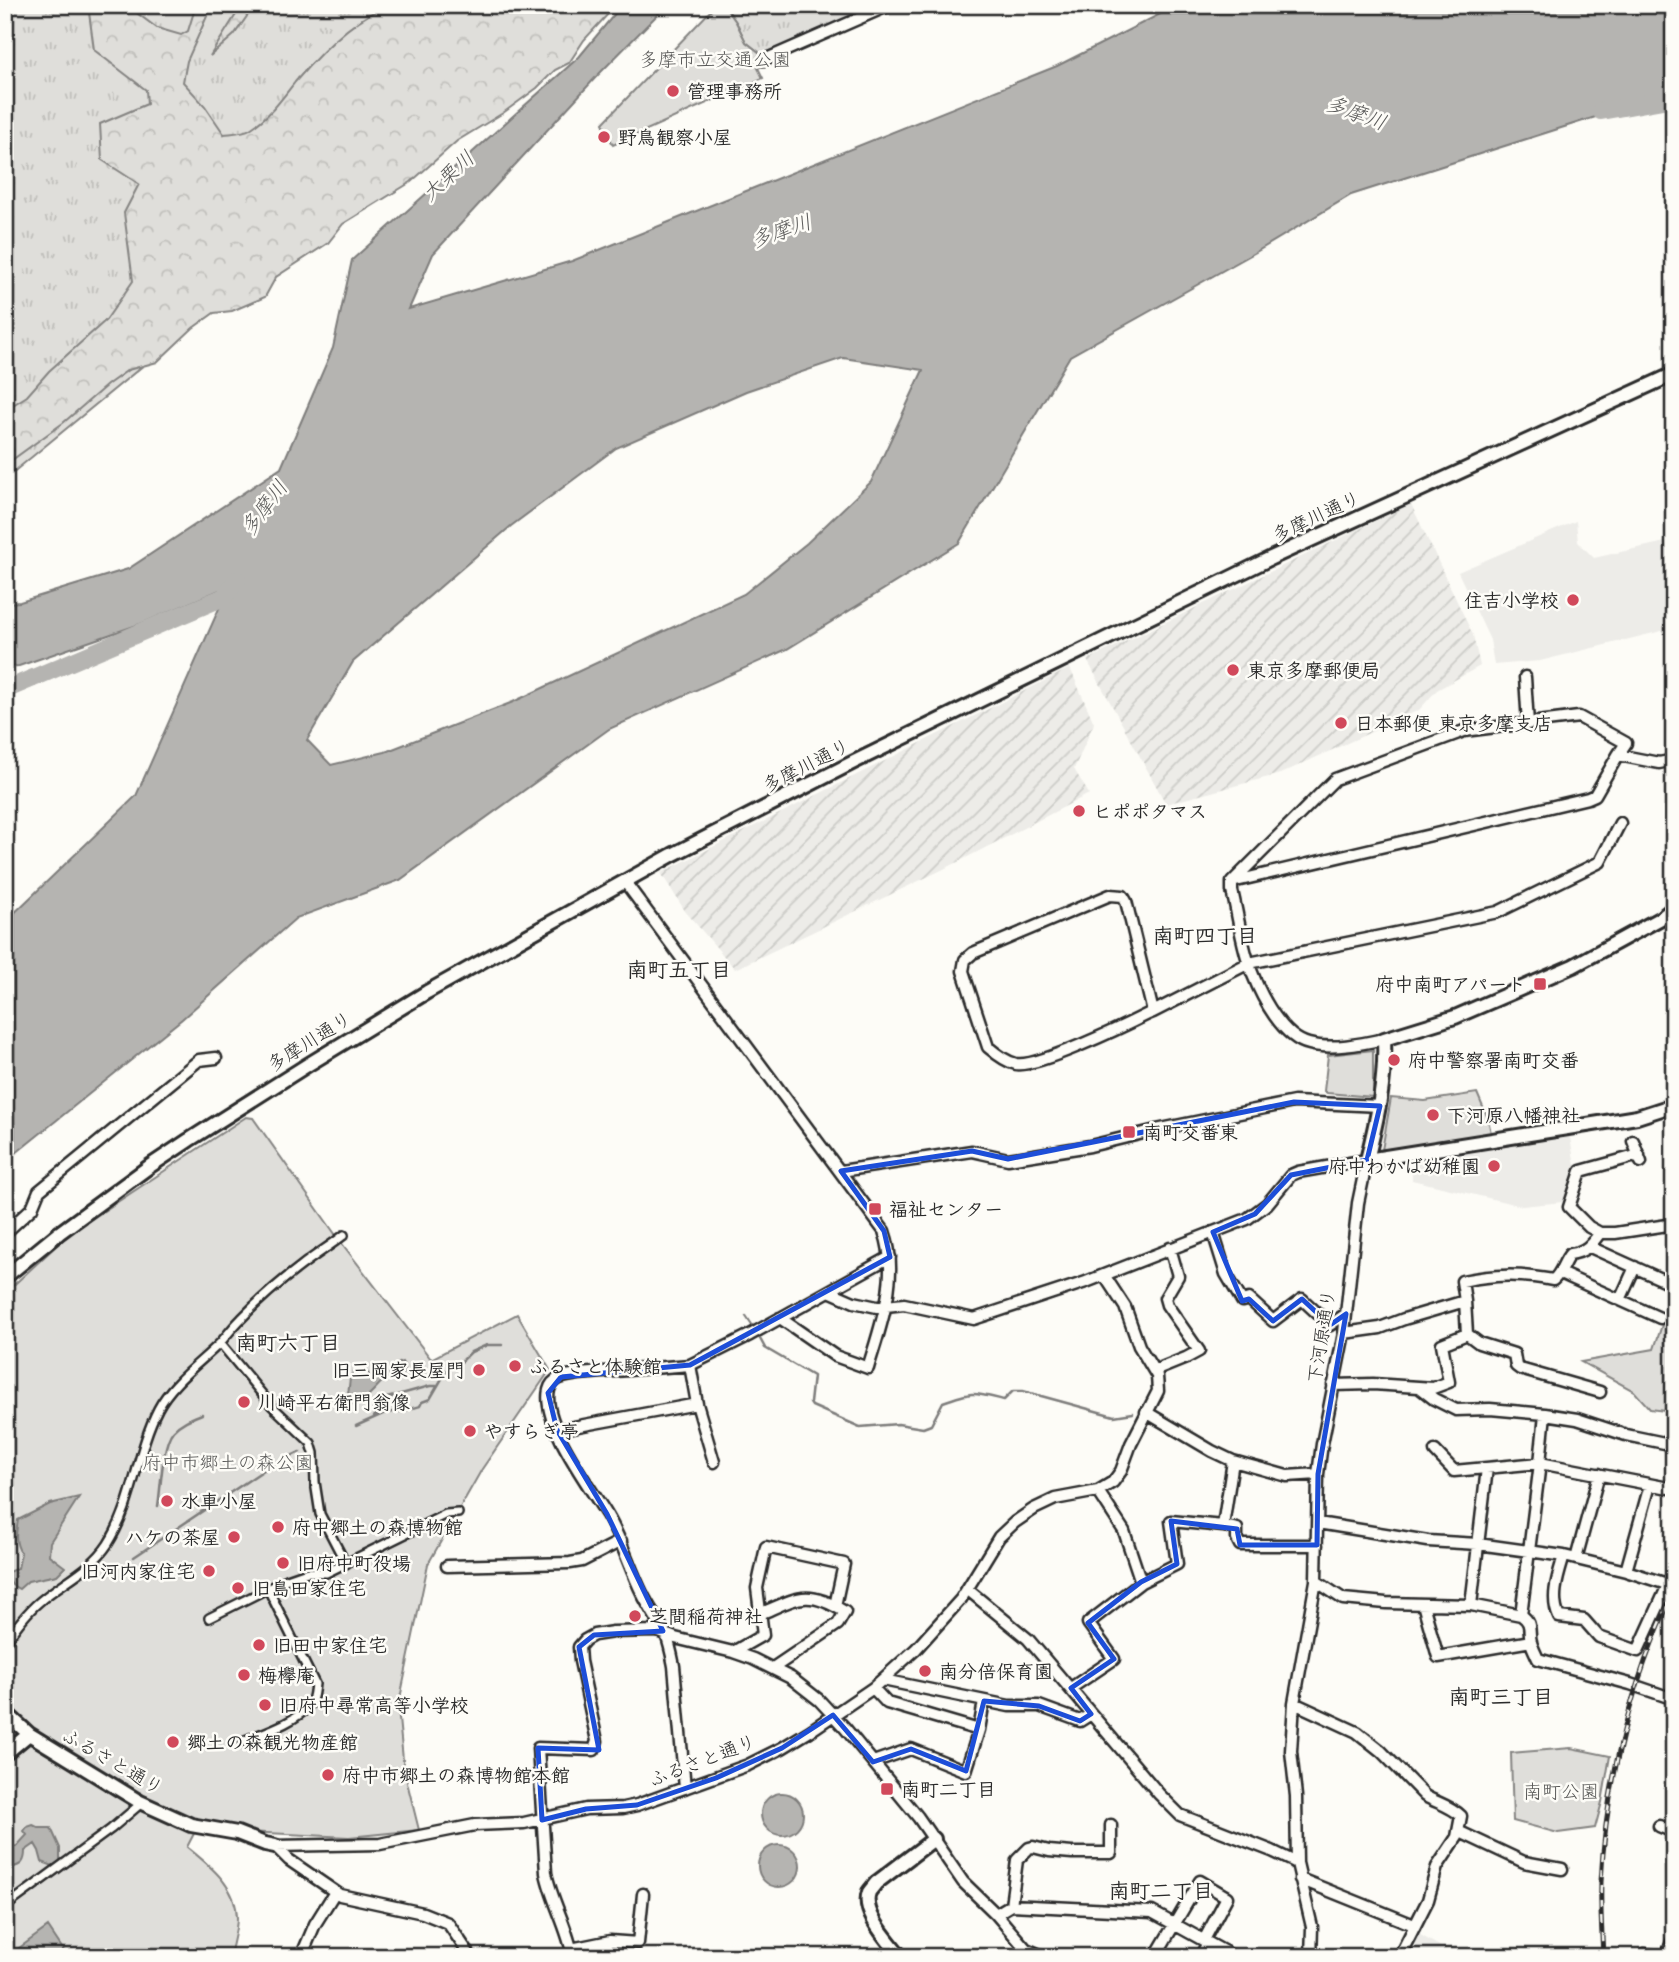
<svg xmlns="http://www.w3.org/2000/svg" width="1679" height="1962" viewBox="0 0 1679 1962" font-family="Kalam,'Klee One',sans-serif">
	<style>
		.built { fill: #edece8 }
		.industrial { fill: url(#industrial-furrows) }
		.grass { fill: url(#grass-tufts); stroke: #858482; stroke-width: 2 }
		.forest { fill: url(#forest-crowns); stroke: #858482; stroke-width: 2 }
		.park { fill: #dfdeda; stroke: #858482; stroke-width: 2 }
		.water { fill: #b5b4b1; stroke: #7e7d7b; stroke-width: 2; fill-rule: evenodd }
		.lines { fill: none; stroke-linecap: round; stroke-linejoin: round }
		.stream { stroke: #7e7d7b; stroke-width: 2.5 }
		.river { stroke: #b5b4b1; stroke-width: 18 }
		.pedestrian-casing { stroke: #2b2b2b; stroke-width: 12 }
		.minor-casing { stroke: #2b2b2b; stroke-width: 15 }
		.tertiary-casing { stroke: #2b2b2b; stroke-width: 18 }
		.pedestrian { stroke: #fdfcf7; stroke-width: 7 }
		.minor { stroke: #fdfcf7; stroke-width: 10 }
		.tertiary { stroke: #fdfcf7; stroke-width: 12 }
		.rail-casing { stroke: #2b2b2b; stroke-width: 5 }
		.rail { stroke: #fdfcf7; stroke-width: 2.5; stroke-dasharray: 8; stroke-linecap: butt }
		.marked { fill: none; stroke: #1d4ed8; stroke-width: 5; stroke-linejoin: round }
		.poi-dot { fill: #d1495b; stroke: #fdfcf7; stroke-width: 2.5 }
		.labels { text-anchor: middle; stroke-width: 5; stroke-linejoin: round; paint-order: stroke }
		.park-label { font-size: 19px; fill: #585857; stroke: #fdfcf7 }
		.poi-label { font-size: 19px; font-weight: bold; fill: #2b2b2b; stroke: #fdfcf7; text-anchor: start }
		.street-label { font-size: 19px; fill: #2b2b2b; stroke: #fdfcf7 }
		.water-label { font-size: 21px; font-style: italic; fill: #5b5b5a; stroke: #fdfcf7 }
		.neighbourhood-label { font-size: 21px; font-weight: bold; fill: #2b2b2b; stroke: #fdfcf7 }
	</style>
	<defs>
		<pattern id="industrial-furrows" width="10" height="10" patternUnits="userSpaceOnUse" patternTransform="scale(1.75)"><rect width="10" height="10" fill="#edece8"/><path d="M-1 1l2-2M0 10L10 0M9 11l2-2" fill="none" stroke="#cbcbc7"/></pattern>
		<pattern id="grass-tufts" width="24" height="20" patternUnits="userSpaceOnUse" patternTransform="scale(1.75)"><rect width="24" height="20" fill="#dfdeda"/><path d="M3 7l-1-3M5 7V3M7 7l1-3M15 17l-1-3M17 17v-4M19 17l1-3" fill="none" stroke="#c0bfbb"/></pattern>
		<pattern id="forest-crowns" width="20" height="18" patternUnits="userSpaceOnUse" patternTransform="scale(1.75)"><rect width="20" height="18" fill="#dfdeda"/><path d="M2 6a3 3 0 1 1 6 0M12 15a3 3 0 1 1 6 0" fill="none" stroke="#c0bfbb"/></pattern>
	</defs>
	<rect width="100%" height="100%" fill="#fdfcf7"/>
	<filter id="ink" filterUnits="userSpaceOnUse"><feTurbulence type="fractalNoise" baseFrequency=".0143" numOctaves="2"/><feDisplacementMap in="SourceGraphic" scale="14" xChannelSelector="R" yChannelSelector="G"/><feConvolveMatrix kernelMatrix="1 2 1 2 8 2 1 2 1" color-interpolation-filters="sRGB"/></filter>
	<g filter="url(#ink)">
		<path class="built" d="M1576,521L1578,542L1594,558L1665,542L1670,553L1674,552V628L1540,661L1494,665L1490,640L1458,572Z
			M1569,1132L1576,1170L1563,1202L1522,1206L1412,1180V1161Z
			M1417,1933L1458,1957H1412Z"/>
		<path class="industrial" d="M1411,504L1473,635L1480,666L1437,690L1419,710L1280,774L1166,804L1087,660Z
			M1070,668L1094,723L1074,769L1089,794L950,866L735,969L685,911L661,873Z"/>
		<path class="grass" d="M5,5H566L273,259L5,479Z
			M724,5H879L763,57L760,53L746,42L736,22Z"/>
		<path class="forest" d="M88,5H126L157,28L181,35L188,31L196,5H212L187,61L183,82L205,106L224,134C232,133 244,133 250,129C269,117 282,99 295,82C318,55 356,15 391,5H612L609,13L584,40L569,63L555,70L537,88L503,113L457,141L411,182L343,224L328,243L276,277L265,297L232,311L214,313L193,328L157,362L128,370L107,385L63,423L5,465V410L27,396L49,371L106,320L133,281L124,213L139,184L102,160L100,124L147,104L146,90L94,50Z
			M242,5H260L250,12L234,35L210,56Z"/>
		<path class="park" d="M716,5H724L736,22L746,42L760,53L766,64L758,68L763,78L613,145L603,123Z
			M1373,1050V1097L1327,1093L1324,1091L1328,1055Z
			M1477,1093L1488,1119L1491,1133L1382,1150L1391,1098L1425,1101Z
			M246,1117L253,1118L340,1241L431,1359L517,1314L550,1370L482,1469L428,1564L398,1708L404,1770L419,1830L349,1837L244,1832L200,1822L187,1847C209,1865 237,1886 237,1918C237,1930 232,1944 230,1957H5V1293L69,1234Z
			M1664,1319L1674,1322V1412L1650,1409L1634,1391L1581,1362L1654,1349Z
			M1571,1748L1610,1756L1602,1802L1595,1828L1558,1833L1513,1821L1511,1753Z"/>
		<path class="water" d="M622,5H667L597,76L433,254L409,309L572,261L1057,66L1178,5H1674V92L1351,195L1256,252L1070,356L959,543L787,649L609,729L400,880L296,918L182,1019L5,1162V922L136,796L229,586L143,623L19,666L5,667V603L20,602L128,569L281,468L333,348L352,260L579,57ZM843,358L923,370L871,482L807,543L744,594L513,702L385,752L331,765L307,740L353,662L511,526L616,448L746,391Z
			M402,1362L405,1367L404,1373L392,1378H386C373,1389 366,1404 347,1405L345,1401C354,1387 342,1369 365,1370L371,1377C384,1379 390,1366 402,1362Z
			M79,1497L50,1542L49,1555L65,1567L57,1575L28,1581L19,1589L12,1585L6,1576L8,1572L18,1568L21,1553C14,1542 16,1532 18,1520L50,1504Z
			M761 1814a21 21 0 1 1 42 0a21 21 0 1 1-42 0Z
			M33,1825L39,1828H51L60,1848V1861L53,1866L42,1862L39,1851L35,1844L25,1851C25,1862 22,1865 11,1868L5,1866V1842L16,1847L27,1835L24,1831L27,1827Z
			M758 1866a21 21 0 1 1 42 0a21 21 0 1 1-42 0Z
			M48,1927L68,1957H5V1939L15,1951Z"/>
		<g class="lines">
			<path class="stream" d="M746,1316L752,1325
				M759,1337L765,1348L813,1376L810,1403L812,1406L860,1427L898,1424L923,1428L931,1425L943,1402C973,1391 973,1392 1004,1400L1013,1391H1023L1114,1416L1133,1413
				M374,1417L387,1398L430,1386H436
				M356,1426L385,1413L403,1411L420,1406L422,1402L430,1399L447,1370L461,1362L471,1352L487,1345H502
				M158,1506C161,1488 162,1444 173,1431C181,1422 192,1418 202,1414
				M134,1557L270,1466L300,1452"/>
			<path class="river" d="M1601,111L1674,98
				M5,690L224,597L237,580"/>
			<defs>
				<path id="pedestrian" d="M220,1343L272,1406L311,1443L314,1453L315,1482L320,1514L346,1564
					M209,1618L287,1579L307,1572L326,1573L446,1514L458,1513
					M5,1643C15,1628 26,1613 39,1602C62,1582 91,1570 108,1544C134,1503 136,1452 158,1409C172,1382 199,1364 220,1343C227,1335 233,1327 241,1319C259,1300 280,1282 301,1266C315,1255 330,1246 344,1235
					M243,1741C262,1733 296,1722 309,1706C314,1700 314,1691 315,1684L268,1589
					M5,1907L111,1829L138,1806"/>
				<path id="minor" d="M764,60L890,5
					M1525,677L1528,724
					M625,882L884,1231C900,1276 881,1324 868,1368L835,1356L780,1318
					M1232,882L1588,798L1595,795L1618,755L1659,763L1674,760
					M1232,882L1335,779L1464,731L1579,717L1626,743L1618,755
					M1232,882V891C1239,919 1242,949 1253,975C1262,998 1283,1038 1309,1044C1332,1050 1361,1044 1384,1039
					M1153,1012L1126,901L1123,896L1110,895L973,953L965,960L963,971L988,1047C995,1053 1007,1062 1016,1064C1037,1068 1126,1025 1148,1014L1153,1012L1249,963L1498,912L1600,862L1620,823
					M1633,1141L1641,1162
					M841,1171L972,1151L1008,1159L1090,1146L1156,1130L1294,1102L1380,1106
					M1213,1232L1226,1274L1242,1301L1249,1299L1273,1321L1302,1299L1330,1325L1346,1314
					M5,1233L32,1208L39,1191L199,1060L216,1058
					M1600,1233L1589,1227L1569,1207L1581,1171L1639,1155
					M1590,1247L1674,1285
					M1560,1273L1660,1318
					M829,1291L854,1302L877,1307L904,1304L974,1319L1086,1282L1247,1219L1267,1204L1291,1175L1298,1172L1367,1160L1358,1203L1344,1333L1322,1444L1318,1474L1316,1581L1294,1703L1291,1751L1296,1796L1297,1863L1312,1927L1311,1957
					M1620,1300L1635,1267
					M1344,1333L1380,1328L1404,1319L1465,1301L1462,1281C1495,1274 1520,1274 1553,1280C1562,1273 1563,1262 1570,1254C1586,1252 1591,1245 1600,1233H1615L1674,1224
					M1467,1334L1479,1343L1514,1354L1516,1366L1520,1369L1600,1392
					M690,1365L697,1404L714,1462
					M1154,1371L1186,1358L1199,1351L1167,1305L1165,1298L1178,1276L1170,1248
					M1333,1385L1373,1384L1433,1388L1449,1382L1442,1344L1467,1334L1465,1301
					M1420,1388L1434,1399L1456,1410L1490,1409L1545,1414L1577,1419L1626,1435L1674,1445
					M1146,1412L1212,1451L1233,1461L1287,1476L1318,1474
					M557,1430L697,1404
					M1435,1451L1454,1471L1540,1463L1674,1489
					M1098,1491L1124,1531L1141,1582
					M1318,1523L1428,1541L1478,1544L1564,1556L1626,1571L1667,1584
					M1223,1526L1233,1461
					M1564,1556C1558,1576 1550,1598 1559,1617L1584,1620L1599,1637L1638,1651L1674,1572
					M1576,1559L1599,1474
					M447,1566L570,1563L582,1561L621,1541
					M1626,1571L1650,1485
					M1316,1581L1343,1599L1386,1603L1471,1605L1521,1615C1533,1623 1528,1630 1531,1642C1532,1647 1536,1654 1538,1659L1630,1684L1674,1699
					M967,1589L1028,1639L1159,1794L1180,1815L1272,1851L1297,1863
					M1423,1604L1438,1657L1531,1641
					M1471,1605L1487,1468
					M760,1614C797,1598 807,1588 845,1612L838,1624L773,1668
					M1521,1615L1540,1463L1545,1414
					M733,1652L763,1635L757,1588L766,1547L844,1564L835,1606
					M883,1680L1009,1706H1039L1080,1721L1091,1714
					M873,1688L887,1703L979,1730
					M1071,1688L1114,1659L1088,1623L1141,1582L1177,1564L1171,1521L1223,1526L1237,1529V1539L1240,1545H1317
					M1294,1703L1357,1732L1381,1751L1425,1796C1437,1803 1451,1806 1461,1816L1457,1837L1437,1867L1428,1900L1399,1957
					M873,1762L911,1749L966,1771L979,1730L984,1701
					M685,1788L674,1666C672,1656 670,1645 666,1635C659,1621 649,1608 642,1593C629,1567 622,1540 607,1515C591,1488 541,1423 549,1390C553,1376 567,1376 579,1374L690,1365L750,1335L890,1257
					M1659,1826L1674,1832
					M1458,1831L1524,1862L1562,1869
					M275,1846L380,1844L475,1825L524,1823L586,1809L623,1808L637,1805L748,1765L782,1748L810,1731L873,1688L916,1649L961,1599L999,1537L1015,1522L1034,1509L1055,1499L1098,1491L1113,1482L1121,1471L1131,1444L1158,1391L1157,1376L1139,1346L1125,1307L1104,1275
					M275,1846L289,1860L340,1895L423,1913L448,1923L471,1957
					M1300,1879L1414,1925
					M1011,1905L1017,1860L1029,1848L1033,1847L1049,1851L1072,1853H1111V1825
					M996,1914L1011,1905L1152,1912L1234,1957
					M571,1949L610,1941L638,1943L643,1894
					M1026,1949L1045,1957
					M301,1957L315,1924L335,1892
					M573,1957C568,1928 552,1902 546,1873L538,1748L594,1750L597,1741L580,1661L579,1647L585,1640L594,1635L613,1632L657,1631L675,1638L733,1652L753,1659L791,1678L819,1700L845,1728L918,1817L963,1882L996,1914L1026,1949L1029,1957
					M1155,1957L1200,1881L1227,1897L1204,1940
					M1200,1957L1208,1943
					M1644,1957V1954L1665,1957
					M1666,1957L1674,1937"/>
				<path id="tertiary" d="M1674,908L1661,918L1573,966L1455,1017L1384,1039C1386,1081 1377,1119 1367,1160L1637,1117L1674,1105
					M5,1277L59,1233L150,1166L189,1140L309,1064L427,992L672,855L854,762L1271,558L1674,374
					M5,1712L29,1734L140,1802L191,1825L237,1833L265,1844L275,1846
					M5,1754L29,1734
					M901,1957C889,1941 861,1913 869,1892C871,1889 874,1886 876,1883L934,1839"/>
			</defs>
			<use href="#pedestrian" class="pedestrian-casing"/>
			<use href="#minor" class="minor-casing"/>
			<use href="#tertiary" class="tertiary-casing"/>
			<use href="#pedestrian" class="pedestrian"/>
			<use href="#minor" class="minor"/>
			<use href="#tertiary" class="tertiary"/>
			<defs>
				<path id="rail" d="M1603,1957C1602,1932 1600,1906 1601,1882C1606,1782 1631,1682 1674,1592"/>
			</defs>
			<use href="#rail" class="rail-casing"/>
			<use href="#rail" class="rail"/>
		</g>
	</g>
	<path class="marked" d="M1294,1102L1380,1106L1367,1160L1291,1175L1255,1214L1213,1232L1242,1301L1249,1299L1273,1321L1302,1299L1330,1325L1346,1314L1318,1474L1317,1545H1240L1237,1529L1171,1521L1177,1564L1141,1582L1088,1623L1114,1659L1071,1688L1091,1714L1080,1721L1039,1706L984,1701L966,1771L911,1749L873,1762L833,1715L782,1748L716,1778L637,1805L586,1809L542,1820L538,1748L599,1750L579,1647L594,1635L663,1631L607,1514L557,1430L548,1393L561,1377L690,1365L890,1257L884,1231L841,1171L972,1151L1008,1159Z"/>
	<g class="poi-dot">
		<circle cx="673" cy="91" r="7"/>
		<circle cx="604" cy="137" r="7"/>
		<circle cx="1573" cy="600" r="7"/>
		<circle cx="1233" cy="670" r="7"/>
		<circle cx="1341" cy="723" r="7"/>
		<circle cx="1079" cy="811" r="7"/>
		<rect x="1533" y="977" width="14" height="14" rx="3.5"/>
		<circle cx="1394" cy="1060" r="7"/>
		<circle cx="1433" cy="1115" r="7"/>
		<rect x="1122" y="1125" width="14" height="14" rx="3.5"/>
		<circle cx="1494" cy="1166" r="7"/>
		<rect x="868" y="1202" width="14" height="14" rx="3.5"/>
		<circle cx="515" cy="1366" r="7"/>
		<circle cx="479" cy="1370" r="7"/>
		<circle cx="244" cy="1402" r="7"/>
		<circle cx="470" cy="1431" r="7"/>
		<circle cx="167" cy="1501" r="7"/>
		<circle cx="278" cy="1527" r="7"/>
		<circle cx="234" cy="1537" r="7"/>
		<circle cx="283" cy="1563" r="7"/>
		<circle cx="209" cy="1571" r="7"/>
		<circle cx="238" cy="1588" r="7"/>
		<circle cx="635" cy="1616" r="7"/>
		<circle cx="259" cy="1645" r="7"/>
		<circle cx="925" cy="1671" r="7"/>
		<circle cx="244" cy="1675" r="7"/>
		<circle cx="265" cy="1705" r="7"/>
		<circle cx="173" cy="1742" r="7"/>
		<circle cx="328" cy="1775" r="7"/>
		<rect x="880" y="1782" width="14" height="14" rx="3.5"/>
	</g>
	<g class="labels">
		<g class="park-label">
			<text x="715" y="66">多摩市立交通公園</text>
			<text x="228" y="1469">府中市郷土の森公園</text>
			<text x="1561" y="1798">南町公園</text>
		</g>
		<g class="poi-label">
			<text x="687" y="98">管理事務所</text>
			<text x="618" y="144">野鳥観察小屋</text>
			<text x="1559" y="607" text-anchor="end">住吉小学校</text>
			<text x="1247" y="677">東京多摩郵便局</text>
			<text x="1355" y="730">日本郵便 東京多摩支店</text>
			<text x="1093" y="818">ヒポポタマス</text>
			<text x="1526" y="991" text-anchor="end">府中南町アパート</text>
			<text x="1408" y="1067">府中警察署南町交番</text>
			<text x="1447" y="1122">下河原八幡神社</text>
			<text x="1143" y="1139">南町交番東</text>
			<text x="1480" y="1173" text-anchor="end">府中わかば幼稚園</text>
			<text x="889" y="1216">福祉センター</text>
			<text x="529" y="1373">ふるさと体験館</text>
			<text x="465" y="1377" text-anchor="end">旧三岡家長屋門</text>
			<text x="258" y="1409">川崎平右衛門翁像</text>
			<text x="484" y="1438">やすらぎ亭</text>
			<text x="181" y="1508">水車小屋</text>
			<text x="292" y="1534">府中郷土の森博物館</text>
			<text x="220" y="1544" text-anchor="end">ハケの茶屋</text>
			<text x="297" y="1570">旧府中町役場</text>
			<text x="195" y="1578" text-anchor="end">旧河内家住宅</text>
			<text x="252" y="1595">旧島田家住宅</text>
			<text x="649" y="1623">芝間稲荷神社</text>
			<text x="273" y="1652">旧田中家住宅</text>
			<text x="939" y="1678">南分倍保育園</text>
			<text x="258" y="1682">梅欅庵</text>
			<text x="279" y="1712">旧府中尋常高等小学校</text>
			<text x="187" y="1749">郷土の森観光物産館</text>
			<text x="342" y="1782">府中市郷土の森博物館本館</text>
			<text x="901" y="1796">南町二丁目</text>
		</g>
		<g class="street-label">
			<text transform="translate(1316 516) rotate(-25)" y="7">多摩川通り</text>
			<text transform="translate(806 765) rotate(-27)" y="7">多摩川通り</text>
			<text transform="translate(309 1041) rotate(-32)" y="7">多摩川通り</text>
			<text transform="translate(1321 1336) rotate(-81)" y="7">下河原通り</text>
			<text transform="translate(702 1760) rotate(-21)" y="7">ふるさと通り</text>
			<text transform="translate(113 1761) rotate(30)" y="7">ふるさと通り</text>
		</g>
		<g class="water-label">
			<text transform="translate(1356 113) rotate(20)" y="7">多摩川</text>
			<text transform="translate(448 176) rotate(-43)" y="7">大栗川</text>
			<text transform="translate(781 231) rotate(-19)" y="7">多摩川</text>
			<text transform="translate(264 508) rotate(-53)" y="7">多摩川</text>
		</g>
		<g class="neighbourhood-label">
			<text x="1205" y="943">南町四丁目</text>
			<text x="679" y="977">南町五丁目</text>
			<text x="288" y="1350">南町六丁目</text>
			<text x="1501" y="1704">南町三丁目</text>
			<text x="1161" y="1898">南町二丁目</text>
		</g>
	</g>
	<rect width="1679" height="1962" fill="none" stroke="#fdfcf7" stroke-width="28"/>
	<rect x="14" y="14" width="1651" height="1934" fill="none" stroke="#2b2b2b" stroke-width="2.5" filter="url(#ink)"/>
</svg>
